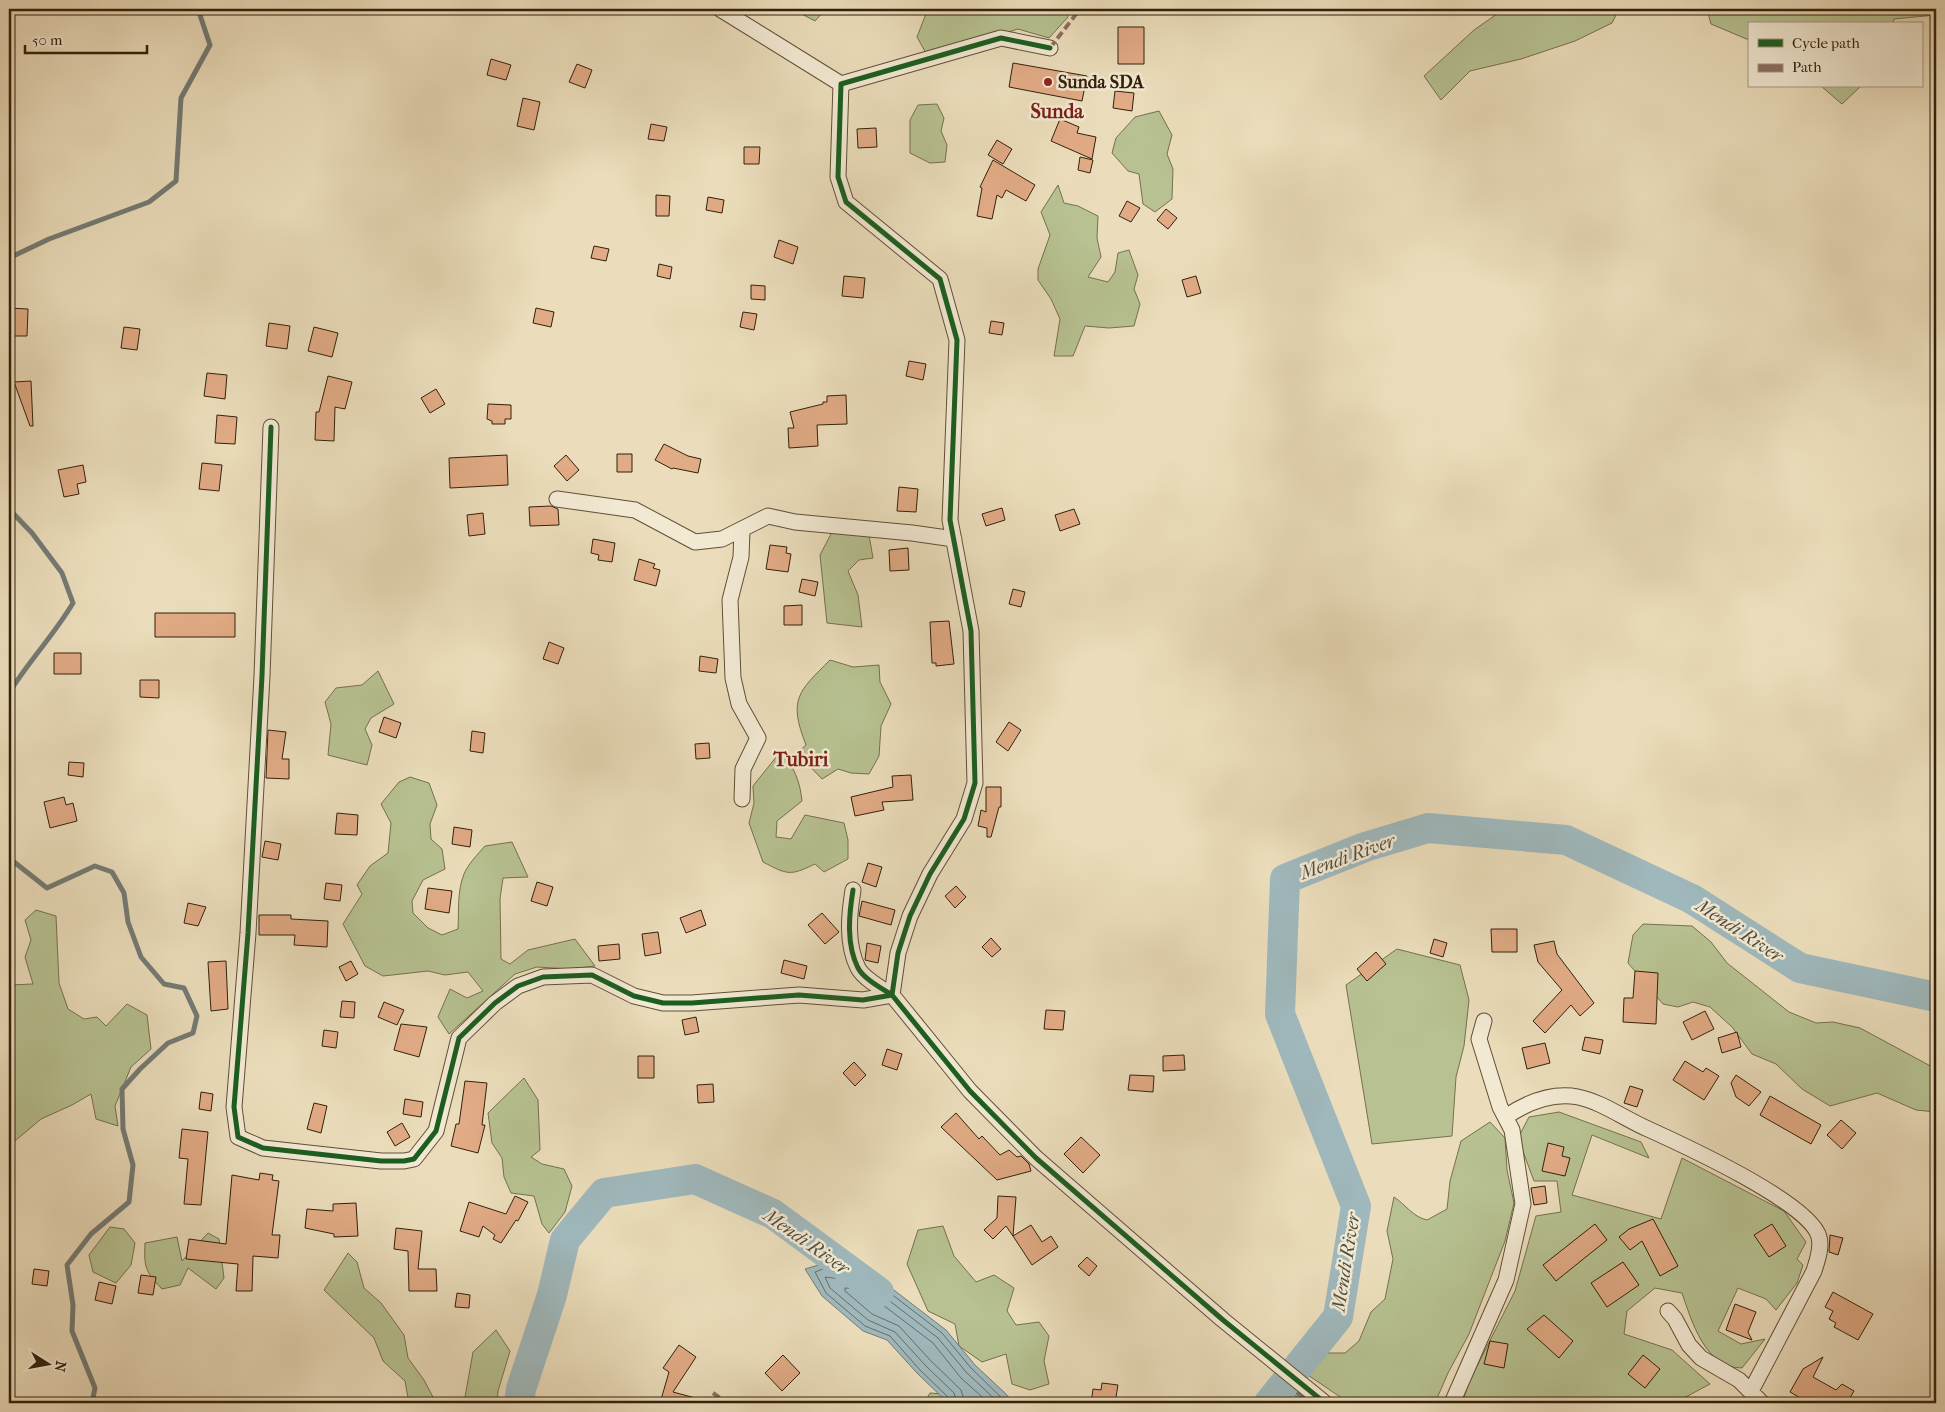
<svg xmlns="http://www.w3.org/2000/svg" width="1945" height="1412" viewBox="0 0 1945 1412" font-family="'IM FELL French Canon',serif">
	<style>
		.green { fill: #b7c191; stroke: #75704e }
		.water { fill: #9fb8bc; stroke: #747b75 }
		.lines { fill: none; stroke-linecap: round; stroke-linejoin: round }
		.shore { stroke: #696c63; stroke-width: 1 }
		.stream { stroke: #747b75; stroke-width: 5 }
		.river { stroke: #9fb8bc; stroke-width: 30 }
		.building { fill: #e1ab85; stroke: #33200a }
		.street-casing { stroke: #614f36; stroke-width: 17 }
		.street { stroke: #f2e9d3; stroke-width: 15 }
		.quiet { stroke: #8d6e63; stroke-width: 4; stroke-dasharray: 8 4; stroke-linecap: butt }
		.cycleway-casing { stroke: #f2e9d3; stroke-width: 8 }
		.cycleway { stroke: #1b5e20; stroke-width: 5 }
		.poi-dot { fill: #8f2418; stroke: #f2e9d3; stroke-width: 2 }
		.labels { text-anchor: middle; stroke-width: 5; stroke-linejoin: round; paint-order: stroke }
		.poi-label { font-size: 18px; font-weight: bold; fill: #33200a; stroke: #f2e9d3; text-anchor: start }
		.water-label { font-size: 19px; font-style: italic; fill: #534e3f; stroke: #f2e9d3 }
		.quarter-label { font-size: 20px; font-weight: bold; fill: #7a1f14; stroke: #f2e9d3 }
	</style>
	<rect width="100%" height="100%" fill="#ebddbb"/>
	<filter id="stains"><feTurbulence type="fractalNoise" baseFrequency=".004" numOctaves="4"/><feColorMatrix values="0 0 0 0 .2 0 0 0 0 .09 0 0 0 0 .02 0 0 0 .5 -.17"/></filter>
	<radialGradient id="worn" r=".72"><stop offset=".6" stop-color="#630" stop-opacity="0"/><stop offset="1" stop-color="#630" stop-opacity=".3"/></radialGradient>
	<path class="green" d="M792,9H826L815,21Z
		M945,9H1066L1068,17L1049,38L1018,29L959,47L926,53L917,37L927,11L941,15Z
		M1504,9H1619L1612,23L1575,41L1521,59L1470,71L1441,100L1424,76L1474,30Z
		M1707,9H1936V15L1894,19L1892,24H1749V40L1711,24Z
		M1821,86H1861L1842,104Z
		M937,104L944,118L941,131L947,145L945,162L930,163L910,153V120L918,105Z
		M1159,111L1172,135L1167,154L1173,169L1172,199L1155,212L1143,204L1139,174L1128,171L1112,153L1116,138L1135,117Z
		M1058,185L1064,203L1078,206L1098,216L1097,238L1101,257L1088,277L1108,282L1115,272L1118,253L1129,250L1138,275L1134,289L1140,304L1134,326L1109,328L1085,326L1073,356H1054L1060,319L1051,299L1038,280V269L1050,235L1041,212Z
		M832,532L869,535L873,558L859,560L848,571L858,595L862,627L827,623L820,555Z
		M830,660L853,667L879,665L880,682L891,704L881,726L879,756L869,774L851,773L838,769L822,779L797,753L806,745C788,699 798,692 830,660Z
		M378,671L394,704L371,718L365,729L372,745L367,765L328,755L331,724L325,702L336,688L362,685Z
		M781,751C794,767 800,781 802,801L777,821L776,837L791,839L805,815L844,823L848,840V859L824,872L815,864C790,876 788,875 763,862L749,823L754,803L753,786Z
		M410,777L429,783L437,805L430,824L431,839L442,849L445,869L423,880L412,901L413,913L428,928L442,935L458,929C459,911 457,891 464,874C468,864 478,854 485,846L512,842L528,877L503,878L500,899L501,959L510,964L528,950L575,939L595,966L570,969L537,967L515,974L449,1034L438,1017L450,989L467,998L483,991L468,972L445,975L428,971L383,976L365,966L343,924L362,894L357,885L370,866L388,853L391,823L381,804L399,782Z
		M36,910L56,916L59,983L68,1009L84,1019L97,1017L106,1026L127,1004L147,1015L151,1049L131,1067L115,1106L118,1126L96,1119L91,1094L72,1105L41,1119L9,1146V985L33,984L25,957L31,940L25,920Z
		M1643,924L1692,926L1711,942L1727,963L1789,1012L1816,1023L1833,1022L1860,1028L1936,1069V1112L1916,1110L1877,1093L1830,1106L1802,1089L1776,1064L1752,1054L1732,1027L1710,1007L1693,1002L1678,1007L1663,1004L1628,963L1633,935Z
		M1397,949L1460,965L1469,1000L1464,1046L1456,1077L1452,1136L1372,1144L1346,985Z
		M524,1078L538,1100L540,1150L531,1157L542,1164L564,1169L572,1186L565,1212L549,1233L542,1224L534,1196L511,1193L504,1177L502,1158L492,1143L488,1113Z
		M1559,1112L1641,1142L1649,1158L1592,1135L1572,1195L1661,1219L1682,1158L1784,1211L1806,1242L1797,1259L1803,1265L1797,1283L1776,1310L1766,1299L1738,1288L1718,1331L1741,1344L1765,1339L1742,1368C1705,1368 1692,1322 1682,1293L1655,1288L1627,1311L1624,1334L1672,1350L1710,1384L1682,1399L1683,1403H1462L1470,1380L1515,1291L1536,1216L1561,1212L1557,1181H1534L1518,1138L1529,1117Z
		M1490,1122L1505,1138L1507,1170L1514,1203L1505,1241L1469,1334L1448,1373L1435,1403H1349L1305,1373L1300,1357L1319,1353H1345L1359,1341L1371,1312L1385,1299L1393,1259L1387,1231L1394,1197C1406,1205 1413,1217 1427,1220L1447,1209L1450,1181L1461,1141Z
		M943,1226L954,1256L976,1282L994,1275L1014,1288L1007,1311L1016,1325L1039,1322L1049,1336L1044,1361L1049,1384L1030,1390L1012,1384L1006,1354L982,1362L959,1346L955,1324L928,1311L907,1264L918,1230Z
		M110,1227L124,1229L135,1243L131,1265L116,1283L93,1272L89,1255Z
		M208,1233L219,1239L224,1278L216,1289L188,1268L180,1285L162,1289C145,1271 144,1268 145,1243L177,1237L182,1261Z
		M348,1253L357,1262L364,1288L381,1303L404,1335L408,1358L424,1380L433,1397L431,1403H409L405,1381L383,1361L374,1338L324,1290Z
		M496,1330L510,1351L498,1391L497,1403H464L473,1352Z
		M1286,1388L1305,1403H1277Z
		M930,1393L944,1394L949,1403H924Z"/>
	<path class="water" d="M822,1264L869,1271L946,1330L975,1365L1006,1394L1013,1403H948L917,1373L887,1340L863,1331L822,1296L805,1269Z"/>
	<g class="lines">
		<path class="shore" d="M951,1403L949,1398L920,1370L890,1336L865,1326L826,1293L815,1272L823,1269L868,1276L942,1333L971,1368L1007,1403
			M957,1403L954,1393L925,1365L895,1332L868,1320L830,1288L825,1277L865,1282L938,1338L966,1372L999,1403
			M965,1403L961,1390L930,1360L899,1326L872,1314L845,1291V1288L862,1289L933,1343L961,1378L989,1403"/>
		<path class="stream" d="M9,258L49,239L149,202L176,181L181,98L210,45L198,9
			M9,509L32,533L62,573L73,603C54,635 28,662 9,693
			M9,858L47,888L95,866L112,872L124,893L128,922L141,957L164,984L184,988L197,1016L193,1033L168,1043L140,1069L122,1089L123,1129L133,1165L129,1202L91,1234L67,1265L73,1305L72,1331L95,1388L92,1403
			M1285,1382L1310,1403"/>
		<path class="river" d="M519,1403L521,1389L552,1295L565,1240L604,1193L695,1179L773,1214L879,1292
			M1269,1403L1338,1317L1356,1206L1280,1014L1285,879L1365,847L1428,828L1566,840L1692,899L1800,968L1936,997"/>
	</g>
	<path class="building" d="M1118,27H1144V64H1118Z
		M491,59L511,65L506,80L487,75Z
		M1013,63L1087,76L1082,101L1009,87Z
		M577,64L592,70L585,88L569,82Z
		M1115,91L1134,93L1132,111L1113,108Z
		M523,98L540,102L534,130L517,126Z
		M1060,119L1079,127L1077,133L1096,137L1092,159L1051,141Z
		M651,124L667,127L664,141L648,139Z
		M876,128L877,147L858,148L857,129Z
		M997,140L1012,149L1003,164L988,155Z
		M744,147H760L759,164H744Z
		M1080,157L1093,160L1090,173L1078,170Z
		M993,160L1035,185L1026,201L1006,190L1002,198L997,195L992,219L977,216L982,188L980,187Z
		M656,195L670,196L669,216H656Z
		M708,197L724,200L722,213L706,210Z
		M1127,201L1140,208L1131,222L1119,216Z
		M1166,209L1177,218L1168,229L1157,220Z
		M779,240L798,247L793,264L774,257Z
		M594,246L609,249L606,261L591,258Z
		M659,264L672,267L670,279L657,276Z
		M844,276L865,278L863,298L842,296Z
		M1196,276L1201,293L1187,297L1182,280Z
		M751,285L765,286V300L751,299Z
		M9,308L28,309L27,336H9Z
		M536,308L554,312L551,327L533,323Z
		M743,312L757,314L754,330L740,327Z
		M991,321L1004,323L1002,335L989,333Z
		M269,323L290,326L287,349L266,346Z
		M124,327L140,329L137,350L121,348Z
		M314,327L338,333L332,357L308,351Z
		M909,361L926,364L923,380L906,376Z
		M207,373L227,375L225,399L204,396Z
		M328,376L352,382L345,409L335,407L334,441L315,440L316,412H319Z
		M31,381L33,426H30L14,382Z
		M436,389L445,404L430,413L421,398Z
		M846,395L847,424L817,425L818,446L789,448L788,428H794L790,412L823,404V402H827V396Z
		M488,404L511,405V419H505V424H492V421L487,419Z
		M217,415L237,417L235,444L215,443Z
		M664,444L688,456L701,459L698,473L673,468L672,469L655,460Z
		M617,454H632V472H617Z
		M507,455L508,485L450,488L449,458Z
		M566,455L579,470L567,481L554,466Z
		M202,463L222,465L219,491L199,489Z
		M83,465L86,482L77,484L79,494L64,497L58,470Z
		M899,487L918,489L916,512L897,511Z
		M551,506L558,509L559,525L530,526L529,507Z
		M1002,508L1005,520L986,526L982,514Z
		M1074,509L1080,524L1060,531L1055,515Z
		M483,513L485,534L469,536L467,515Z
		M593,539L615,543L612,562L598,560L599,555L591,553Z
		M770,545L787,547L786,553L791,554L788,572L766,569Z
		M908,548L909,570L890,571L889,550Z
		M639,559L655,564L653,568L660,570L656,586L634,580Z
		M802,579L818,582L815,596L799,592Z
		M1013,589L1025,592L1021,607L1009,604Z
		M802,605V625H784V606Z
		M155,613H235V637H155Z
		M949,621L954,664L936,666V663H932L930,622Z
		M549,642L564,648L558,664L543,659Z
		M54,653H81V674H54Z
		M700,656L718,659L716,673L699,671Z
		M140,680H159V698L140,697Z
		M384,717L401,723L396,738L379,732Z
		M1009,722L1021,730L1008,751L996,742Z
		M268,730L286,732L282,759H289V779L266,778Z
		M472,731L485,733L483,753L470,751Z
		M709,743L710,758L696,759L695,744Z
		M69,762L84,763L83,777L68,775Z
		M911,775L913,800L882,802L884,810L855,816L851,797L893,787L892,776Z
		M986,787H1001V807H999L991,837H987V828L978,826L981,810L986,812Z
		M64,797L66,805L73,803L77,821L50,828L44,802Z
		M337,813L358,815L357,835L335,834Z
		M454,827L472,830L470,847L452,844Z
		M265,841L281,844L278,860L262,857Z
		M868,863L882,867L876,887L862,882Z
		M537,882L553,887L547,906L531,901Z
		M326,883L342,885L340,901L324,899Z
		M956,886L966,897L955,908L945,896Z
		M428,888L452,891L449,913L425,909Z
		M862,901L895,910L891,925L859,916Z
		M188,903L206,907L198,926L184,923Z
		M701,910L706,925L686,933L680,918Z
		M822,913L839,932L825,944L808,925Z
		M259,915H291V919L328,921L327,947L294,945L295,935H259Z
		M1491,929H1517V952H1492Z
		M658,932L661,953L645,956L642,934Z
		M991,938L1001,949L992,957L982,947Z
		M1434,939L1447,943L1443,957L1430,953Z
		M1554,941L1557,954L1594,1003L1580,1016L1571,1005L1545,1033L1533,1021L1562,990L1538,962L1534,945Z
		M867,943L881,946L878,963L865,960Z
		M619,944L620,959L599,961L598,946Z
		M1376,952L1386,964L1367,981L1357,969Z
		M784,960L807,966L804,979L781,973Z
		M226,961L228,1009L211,1011L208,962Z
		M351,961L358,974L346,981L339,967Z
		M1635,971L1658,973L1656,1024L1623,1022L1624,998H1633Z
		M342,1001L355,1002L354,1018L340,1017Z
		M384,1002L404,1010L397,1025L378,1017Z
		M1046,1010L1065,1011L1063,1030L1044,1029Z
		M1705,1011L1714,1029L1692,1040L1683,1022Z
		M696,1017L699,1032L685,1035L682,1020Z
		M401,1024L427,1027L419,1057L394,1050Z
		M324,1030L338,1032L336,1048L322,1046Z
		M1737,1032L1741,1047L1722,1053L1718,1038Z
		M1585,1037L1603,1040L1600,1054L1582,1050Z
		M1545,1043L1550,1063L1527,1069L1522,1048Z
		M887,1049L902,1054L897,1070L882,1065Z
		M1184,1055L1185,1070L1163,1071V1056Z
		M638,1056H654V1078H638Z
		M1685,1061L1703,1072L1706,1068L1719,1076L1704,1100L1673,1080Z
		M854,1062L866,1075L855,1086L843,1073Z
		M1130,1075L1154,1076L1153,1092L1128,1090Z
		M1736,1075L1761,1092L1749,1106L1736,1097L1731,1083Z
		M465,1081L487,1083L482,1125H485L478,1153L451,1146L456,1124H459Z
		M713,1084L714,1102L698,1103L697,1085Z
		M1630,1086L1643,1090L1637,1107L1624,1103Z
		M201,1092L213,1094L211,1111L199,1109Z
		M1770,1096L1821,1125L1811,1144L1760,1115Z
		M405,1099L423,1102L421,1117L403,1114Z
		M314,1103L327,1106L321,1133L307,1129Z
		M956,1113L979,1139L982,1136L1000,1155L1009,1150L1017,1157L1021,1156L1029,1164L1031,1171L997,1180L941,1127Z
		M1841,1120L1856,1133L1842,1149L1827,1135Z
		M402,1123L410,1137L395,1146L387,1132Z
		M182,1129L208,1132L201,1205L184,1204L188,1159L179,1158Z
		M1081,1137L1100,1155L1083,1173L1064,1154Z
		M1548,1143L1564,1147L1562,1156L1570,1158L1565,1176L1542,1171Z
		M260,1173L273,1175L272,1180L279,1181L272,1235H280L278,1258L253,1256L252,1291H236L238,1264L186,1259L189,1239L226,1244L232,1175L259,1180Z
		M1545,1186L1547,1203L1534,1205L1531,1188Z
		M515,1196L528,1202L518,1221L516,1220L501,1243L493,1239L495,1235L483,1226L479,1237L460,1231L469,1202L506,1214Z
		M998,1196L1016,1197L1013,1236L1006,1226L993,1239L984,1230L997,1218Z
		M356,1203L358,1236L334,1237V1234L305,1228L307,1209L333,1211V1204Z
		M1653,1219L1678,1266L1660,1276L1642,1241L1630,1250L1619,1237L1629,1229Z
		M1595,1224L1607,1240L1556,1281L1543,1265Z
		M1772,1224L1786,1246L1769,1257L1754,1235Z
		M1031,1225L1042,1242L1051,1236L1058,1247L1032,1265L1013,1236Z
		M396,1228L422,1231L418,1269H436L437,1291H409L408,1251L394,1249Z
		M1830,1235L1843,1238L1838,1255L1829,1252Z
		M1087,1257L1097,1266L1089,1276L1078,1266Z
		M1623,1262L1639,1285L1607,1307L1591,1283Z
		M34,1269L49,1271L47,1286L32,1284Z
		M141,1275L156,1277L153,1295L138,1293Z
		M99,1282L116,1286L112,1304L95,1300Z
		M1833,1292L1873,1314L1858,1340L1834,1327L1836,1323L1829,1319L1833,1311L1825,1307Z
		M457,1293L470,1295L469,1308L455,1307Z
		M1735,1304L1756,1312L1748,1332L1752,1340L1726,1330Z
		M1544,1315L1573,1341L1559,1358L1527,1329Z
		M1490,1341L1508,1344L1504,1368L1484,1364Z
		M679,1345L696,1357L673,1392L699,1399L698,1403H660L669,1372L663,1368Z
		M783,1355L800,1373L782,1391L765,1373Z
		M1643,1355L1660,1369L1645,1388L1628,1374Z
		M1823,1357L1813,1377L1836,1390L1842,1384L1854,1391L1847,1403H1841L1832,1398L1829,1403H1809L1790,1392L1803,1369Z
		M1102,1383L1118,1385L1115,1403H1091L1093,1389L1101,1390Z"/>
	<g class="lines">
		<defs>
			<path id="street" d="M720,9L841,84
				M271,427L262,676L248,933L234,1107L238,1137L263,1148L381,1161H404L414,1159L436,1131L459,1038L495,1003L518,986L543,977L592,975L634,996L663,1003H692L799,995L863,1000L892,995L970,1091L1036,1158L1223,1320L1325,1403
				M557,499L635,510L695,542L722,539L768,516L795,522L912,533L954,539
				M742,799L743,769L758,738L739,704L733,678L730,600L741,557L742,530
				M853,890C849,915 846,944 858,968C864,979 881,988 892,995L898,953L910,916L930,874L964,819L975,783L971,631L950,520L957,340L940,279L846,202L838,177L841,84L1001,38L1050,48
				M1507,1116C1528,1102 1552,1092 1578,1097C1602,1102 1625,1119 1648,1129C1681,1144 1811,1203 1819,1237C1822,1248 1817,1261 1814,1271L1751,1391
				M1668,1311L1675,1319L1689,1345L1701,1358L1739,1380L1762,1403
				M1452,1403L1506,1280L1523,1204L1512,1130L1500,1107L1479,1039L1484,1021"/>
		</defs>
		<use href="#street" class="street-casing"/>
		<use href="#street" class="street"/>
		<path class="quiet" d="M1050,48L1080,9
			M713,1393L727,1403"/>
		<defs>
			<path id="cycleway" d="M271,427L262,676L248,933L234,1107L238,1137L263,1148L381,1161H404L414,1159L436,1131L459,1038L495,1003L518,986L543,977L592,975L634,996L663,1003H692L799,995L863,1000L892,995L970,1091L1036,1158L1223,1320L1325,1403
				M853,890C849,915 846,944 858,968C864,979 881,988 892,995L898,953L910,916L930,874L964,819L975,783L971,631L950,520L957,340L940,279L846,202L838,177L841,84L1001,38L1050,48"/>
		</defs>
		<use href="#cycleway" class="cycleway-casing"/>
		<use href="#cycleway" class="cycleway"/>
	</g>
	<circle class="poi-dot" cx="1048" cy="82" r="5"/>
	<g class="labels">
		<g class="poi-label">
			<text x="1058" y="88">Sunda SDA</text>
		</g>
		<g class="water-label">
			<text transform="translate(1347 856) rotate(-20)" y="7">Mendi River</text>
			<text transform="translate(1740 930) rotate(33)" y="7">Mendi River</text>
			<text transform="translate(807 1241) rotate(35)" y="7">Mendi River</text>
			<text transform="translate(1345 1262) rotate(-81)" y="7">Mendi River</text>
		</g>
		<g class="quarter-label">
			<text x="1057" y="118">Sunda</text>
			<text x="801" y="766">Tubiri</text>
		</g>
	</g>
	<rect width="1945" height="1412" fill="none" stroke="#ebddbb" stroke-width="30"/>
	<rect x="10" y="10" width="1925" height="1392" fill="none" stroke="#33200a" stroke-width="2.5"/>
	<rect x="15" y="15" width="1915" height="1382" fill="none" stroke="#33200a"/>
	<rect x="1748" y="22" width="175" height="65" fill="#f2e9d3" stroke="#a69983"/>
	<rect x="1758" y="39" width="25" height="8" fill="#1b5e20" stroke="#a69983"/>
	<text x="1792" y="48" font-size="15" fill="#33200a">Cycle path</text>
	<rect x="1758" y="64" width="25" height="8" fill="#8d6e63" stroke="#a69983"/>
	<text x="1792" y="72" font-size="15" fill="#33200a">Path</text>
	<g transform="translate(48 1364) rotate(101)" stroke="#f2e9d3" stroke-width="4" paint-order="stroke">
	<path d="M0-4L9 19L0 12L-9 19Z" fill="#33200a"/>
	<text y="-8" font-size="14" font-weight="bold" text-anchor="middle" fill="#33200a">N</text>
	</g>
	<path d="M25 45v8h122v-8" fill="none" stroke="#33200a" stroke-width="2.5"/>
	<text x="32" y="45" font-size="15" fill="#33200a" stroke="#f2e9d3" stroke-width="4" paint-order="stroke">50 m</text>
	<rect width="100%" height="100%" filter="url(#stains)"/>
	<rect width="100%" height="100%" fill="url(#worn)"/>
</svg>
